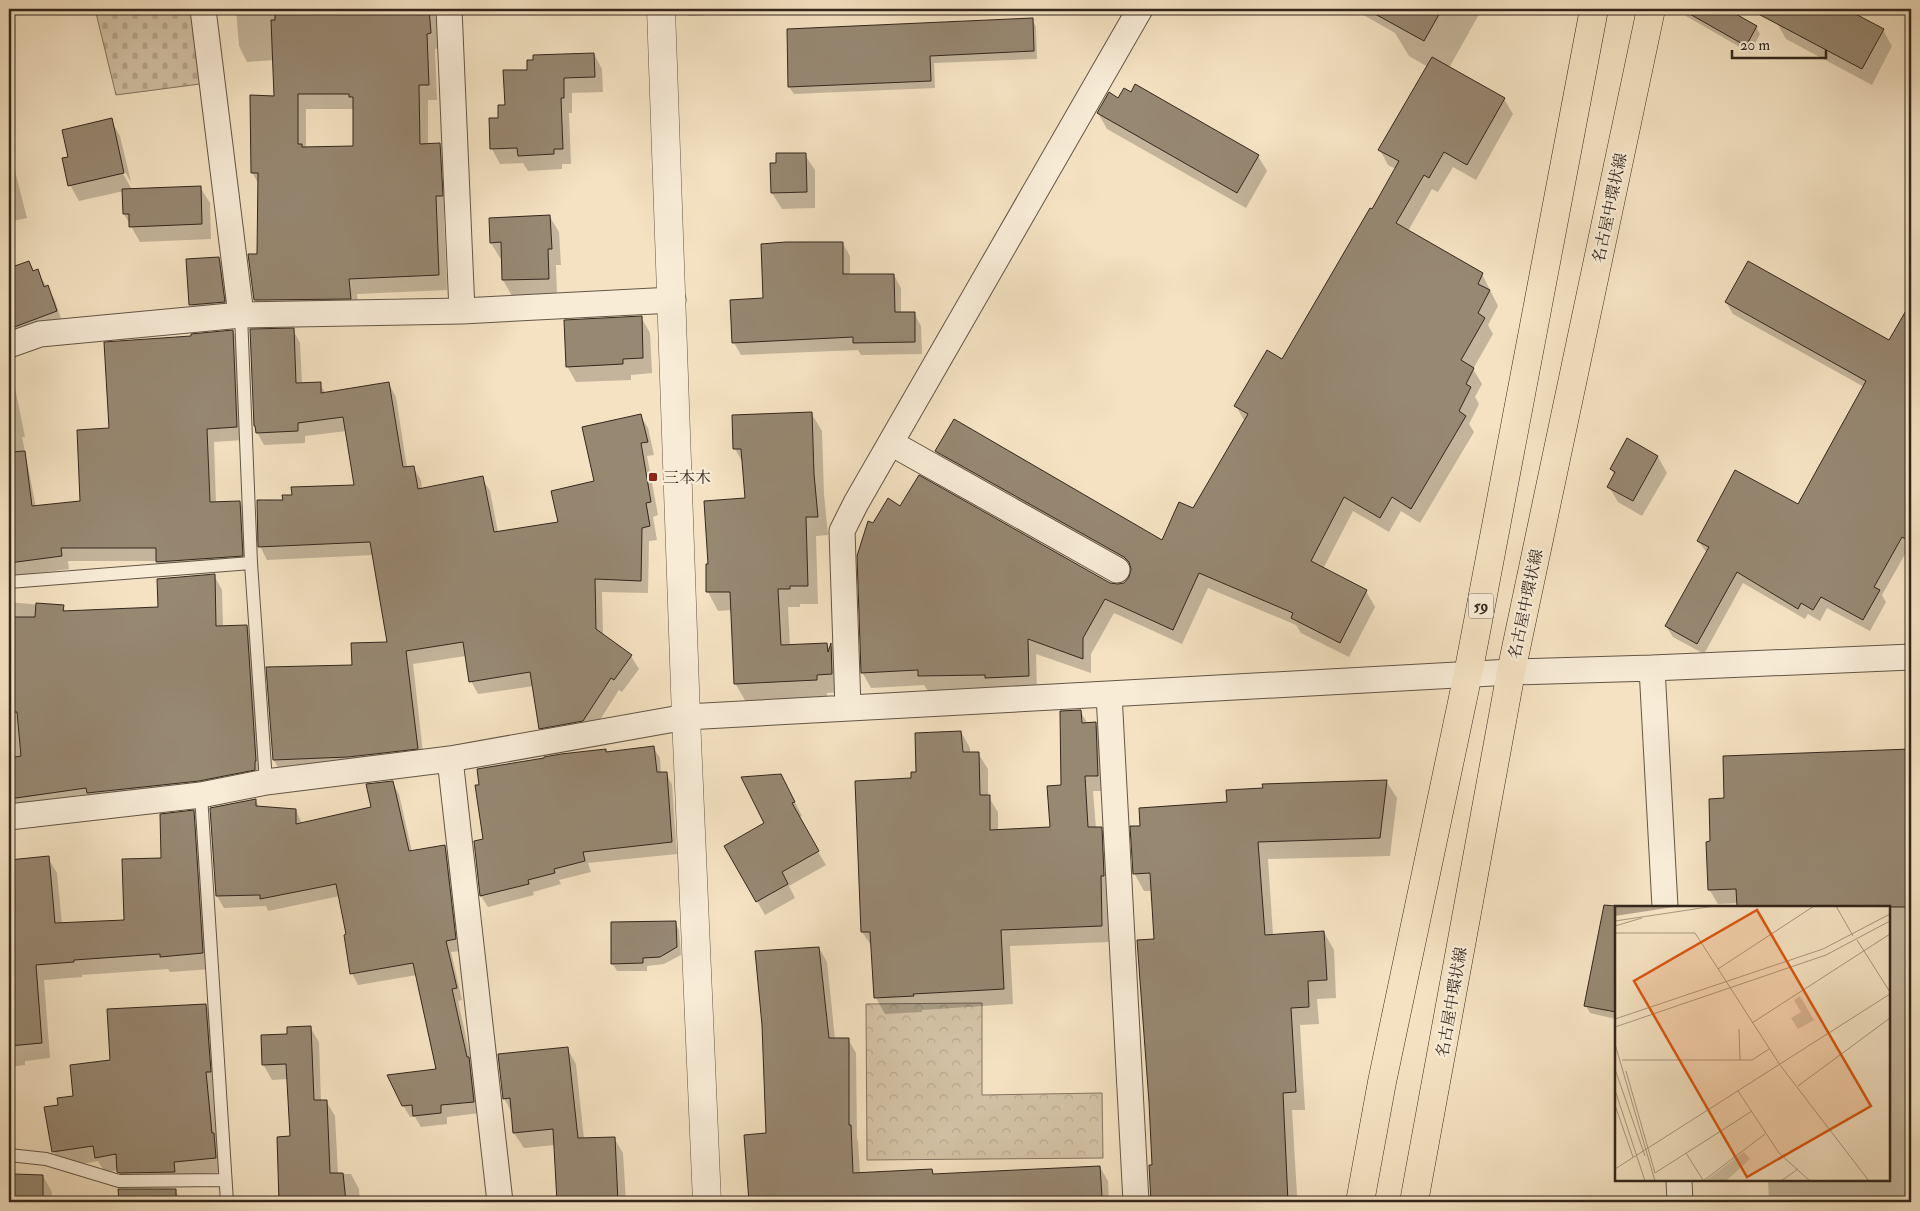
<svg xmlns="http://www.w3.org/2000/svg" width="1920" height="1211" viewBox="0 0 1920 1211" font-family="'IM FELL Double Pica','Noto Serif JP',serif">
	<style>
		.forest { fill: url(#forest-crowns); stroke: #837461 }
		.cemetery { fill: url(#cemetery-stones); stroke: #837461 }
		.shadow { fill: #0003; fill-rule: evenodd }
		.building { fill: #978872; stroke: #33271c; fill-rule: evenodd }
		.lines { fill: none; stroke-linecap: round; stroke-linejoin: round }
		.service-casing { stroke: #635646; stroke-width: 14 }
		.minor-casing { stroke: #635646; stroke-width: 27 }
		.tertiary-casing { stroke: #635646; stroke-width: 29 }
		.primary-casing { stroke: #33271c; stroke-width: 29 }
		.service { stroke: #f8ecd7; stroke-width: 12 }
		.minor { stroke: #f8ecd7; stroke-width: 25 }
		.tertiary { stroke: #f8ecd7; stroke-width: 28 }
		.primary { stroke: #f4e2c2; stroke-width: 28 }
		.poi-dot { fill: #8f2418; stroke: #f8ecd7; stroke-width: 2 }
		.labels { text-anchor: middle; stroke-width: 4.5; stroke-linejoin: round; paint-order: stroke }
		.shield { fill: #f8ecd7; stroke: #6e6254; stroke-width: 1 }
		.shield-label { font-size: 15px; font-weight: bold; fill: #33271c }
		.street-label { font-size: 16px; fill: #33271c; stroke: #f8ecd7 }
		.poi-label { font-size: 16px; fill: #33271c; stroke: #f8ecd7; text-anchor: start }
		.inset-road { fill: none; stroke: #a79780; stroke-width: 1 }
		.view { fill: #df560d; fill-opacity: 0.15; stroke: #df560d; stroke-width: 2.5 }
		.inset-edge { fill: none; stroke: #33271c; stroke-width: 2.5 }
	</style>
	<defs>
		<pattern id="forest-crowns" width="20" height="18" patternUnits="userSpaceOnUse" patternTransform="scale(1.25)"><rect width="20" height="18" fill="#d3c2a6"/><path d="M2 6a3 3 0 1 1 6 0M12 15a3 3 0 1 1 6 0" fill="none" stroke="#b6a78e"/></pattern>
		<pattern id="cemetery-stones" width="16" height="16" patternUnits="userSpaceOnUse" patternTransform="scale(1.25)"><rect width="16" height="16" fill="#d3c2a6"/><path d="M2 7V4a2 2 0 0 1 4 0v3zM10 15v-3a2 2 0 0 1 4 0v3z" fill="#b6a78e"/></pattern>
	</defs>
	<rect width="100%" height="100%" fill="#f4e2c2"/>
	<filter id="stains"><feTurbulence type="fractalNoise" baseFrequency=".004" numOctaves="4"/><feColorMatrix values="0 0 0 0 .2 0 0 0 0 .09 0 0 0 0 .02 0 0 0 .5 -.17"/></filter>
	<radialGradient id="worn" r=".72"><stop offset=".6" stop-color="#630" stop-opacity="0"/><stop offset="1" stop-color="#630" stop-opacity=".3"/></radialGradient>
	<path class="forest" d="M982,1003V1095L1102,1093L1103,1158L867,1160L866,1004Z"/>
	<path class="cemetery" d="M95,9H191L200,84L116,95Z"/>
	<path class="shadow" d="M236,9H431L437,19L439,48L435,49L437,100H428V145L440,144L449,160L451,211H444L447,290L357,294L359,314L264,315L255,300L259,185L252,172L275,97L274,60L247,62L239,46ZM306,109H355V147L306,148Z
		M684,9H800V11L688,16Z
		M1353,9H1482L1449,68L1504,99L1513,114L1476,180L1453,167L1438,192L1432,189L1408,231L1482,274L1498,306L1488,325L1493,334L1473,369L1482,384L1475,397L1479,404L1469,424L1474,432L1420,523L1401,511L1389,532L1353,511L1323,569L1366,591L1375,607L1349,657L1301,633L1296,625L1208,588L1182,644L1114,613L1091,654V673L1036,654L1037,691H928L924,685L871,688L862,672L874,525L901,508L1109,584L1117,586L1125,584L1130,578L1132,572L945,466L936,451L1163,541L1193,510L1245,422L1236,406L1283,361L1396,169L1388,165L1380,150L1428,67L1409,56L1395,33Z
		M1682,9H1724L1756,27L1760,34L1750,53L1686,16Z
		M1785,9H1858L1855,15L1883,30L1892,46L1872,85L1786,39L1777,23Z
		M1032,19L1036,27L1037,59L934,63L935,88L794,94L789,87Z
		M594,54L602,69L603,92L572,93V113H569L571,164H562V169L528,171L523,163L500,164L492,149L500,119L528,71Z
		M1119,99L1258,156L1267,171L1246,208L1107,129L1098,113Z
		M111,120L120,136L131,182L122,167L120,168L132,190L200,187L210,203L211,239L140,242L124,214V191L79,201L70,185V158Z
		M9,148L27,218L9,222Z
		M805,155L815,170V208L782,209L772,193Z
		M550,217L559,232L561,265H556L557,295L512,296L503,280L502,258H500L491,243Z
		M843,244L850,256V276L894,275L901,288V314L914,313L921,326L922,354L861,355L858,350L741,355L734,343L765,299Z
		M219,258L228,274L233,318L200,321L191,305L188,260Z
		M29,262L35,272L37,271L55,300L63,325L9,345V270Z
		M1726,302L1890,342L1911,304V549L1909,547L1882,595L1886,602L1870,631L1827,608L1820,621L1808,614L1805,619L1743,583L1704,654L1673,637L1666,626L1707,553L1698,541L1798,506L1864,387L1733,314Z
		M641,317L650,333L652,373L631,375V380L576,382L567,366Z
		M293,330L300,343L302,384H320L326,394L389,384L396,397L407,468L413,467L421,480L422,489L482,478L490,491L498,532L559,523L596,482L640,415L648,428L654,455L647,456L658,515L653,517L657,540L649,541L648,593L602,592L603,636L631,656L639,669L622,692L619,690L591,734L548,741L540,728L534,686L478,694L471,681L466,656L413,664L424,762L281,773L274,760L353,666L388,643L374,555L267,560L260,546L284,501L293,496L356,486L347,431L305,436V443L264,445L257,432L255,426Z
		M233,331L241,345L244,440L214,442L216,503L240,502L247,516L250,569L165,575L157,561H68L69,569L9,577V368L12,373L25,437H22L36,507L81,502L110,430L193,338Z
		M811,413L822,431L824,494L828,535L816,536L818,604H800V607H788L790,646L826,644L830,650L832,646L841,662L842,692L827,693V698L746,702L735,683L732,610L718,611L708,592L707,565H709L746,499L744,465L735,449Z
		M1658,457L1667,473L1642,516L1618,502L1609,487L1615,476L1611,469Z
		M214,575L222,590L223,627L246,626L255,640L264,775L9,814V602L63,607L66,612L159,608Z
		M1080,711L1088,724H1095L1105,740L1106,791H1093L1096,828H1101L1110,844V942L1010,946L1013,1004L922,1010V1012L885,1014L876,998L873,948L862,932L913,779L917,773L961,732L970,748V753H978L988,769V796L998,812V831L1051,828Z
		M653,747L660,758L661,774L666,773L672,785L677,854L588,863L591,872L559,880L561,884L533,892L534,895L488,907L481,896L475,842L484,840Z
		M1911,750V1202H1769L1768,1180H1889V907H1738V903L1718,904L1709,889L1711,843L1726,799L1724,757Z
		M781,775L802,816L798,818L826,865L789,886L795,898L765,915L726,846L765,823Z
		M1386,781L1397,798L1390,856L1268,859L1273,935L1324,932L1334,950L1336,998L1317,999L1319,1024L1300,1025L1305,1110H1292L1297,1195L1301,1202H1152L1151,1166H1153L1155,940L1152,891H1144L1134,873L1141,827L1228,803Z
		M392,782L399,794L412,852L445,847L451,858L462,951L451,952L462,1000L458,1001L472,1064L475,1070L480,1113L447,1117V1124L421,1127L415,1117H410L403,1105L437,1070L417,975L358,985L352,973L348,935L340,896L268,911L266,906L224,908L217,896L255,800L260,808L296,810L302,824L373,808Z
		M193,812L202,827L211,969L170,972L168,969L82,975V977L44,980L50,1058L25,1061V1065L9,1067V861L48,858L57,873L62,924L125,921Z
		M675,922L679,930L681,955L664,964L647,966V971H617L612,963Z
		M1601,928L1616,931V1019L1590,1013L1586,1006Z
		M819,948L827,962L835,1039H848L856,1053L857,1138L858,1141L860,1174L932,1171L934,1175L1100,1167L1108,1181L1109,1202H770L768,1134Z
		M206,1005L214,1020L224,1172L182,1176L183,1187H127L119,1170L105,1172L98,1161L62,1167L54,1152L46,1108L59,1106L75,1097L111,1061Z
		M310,1027L319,1042L321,1101H326L335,1116L338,1174H351L359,1189L360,1202H244L243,1200L280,1197L291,1138L288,1079L272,1080L263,1064L289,1035Z
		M567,1048L576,1064L584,1139L614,1138L623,1153L626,1202H558L555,1145L524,1148L514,1133L512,1113L504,1098Z
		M9,1176H43L52,1192L51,1202H9Z
		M120,1190H175L182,1202H120Z"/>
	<path class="building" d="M275,9H429L431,33L427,34L429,85H419L420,144L440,143L443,196H436L439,275L349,279L351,299L254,300L248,254H257L258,173H251L250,95L274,96L271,20H275ZM298,94H349V97H353V146L302,147V144H298Z
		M1366,9H1442L1424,41Z
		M1681,9H1727L1757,26L1746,46Z
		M1749,9H1846L1884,29L1862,69Z
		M1033,18L1034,51L930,56L931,81L788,87L787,29Z
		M594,53L595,77L564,78V98H561L563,149H554V154L518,156L517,148L490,149L489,118H498V105H505L503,70H527V60H533V55Z
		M1432,57L1505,98L1467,165L1444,152L1429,178L1424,175L1396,223L1483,273L1478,284L1490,290L1478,313L1485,318L1461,360L1474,368L1466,384L1471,387L1459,411L1466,416L1411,509L1392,497L1380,518L1344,497L1311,561L1367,590L1340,643L1291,618L1293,613L1199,573L1173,630L1105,599L1083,638V659L1028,639L1029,676L985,678V675L918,676V670L861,673L857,556L868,521L873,523L888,498L900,506L919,475L1110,583L1118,584L1124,583L1129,577L1131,569L1129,562L1124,557L935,451L954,419L1162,540L1179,502L1193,508L1248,414L1234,406L1267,350L1282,359L1370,208L1372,209L1399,161L1378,150Z
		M1135,84L1259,155L1237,193L1097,113L1109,92L1118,98L1124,88L1131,92Z
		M112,118L124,173L68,186L62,158L68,157L62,130Z
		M776,153H806L807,192L771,193L770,163H776Z
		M201,186L202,224L129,227V214H123L122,189Z
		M550,215L552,249H548L549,279L502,280L501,242L490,243L489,218Z
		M786,242H843V274H894L895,312H915V342L853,343V337L732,343L730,300L763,298L761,244Z
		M219,257L225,302L189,305L186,259Z
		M29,261L33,271L38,269L44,287L48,285L57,311L9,329V268Z
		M1748,261L1889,340L1911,302V542L1902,537L1874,587L1880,590L1863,620L1821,597L1813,610L1801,603L1798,609L1737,572L1697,644L1665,626L1709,547L1697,541L1735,470L1798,504L1866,381L1725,302Z
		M642,316L643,358L623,359V364L566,367L564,320Z
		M294,328L296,383L321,382V393L389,382L403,467L414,466L418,489L483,476L494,532L558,522L551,491L594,481L582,427L641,414L648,442L641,443L651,502L646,503L650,526L642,528L641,581L595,579L596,629L632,655L614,680L611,678L583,721L539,729L530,672L469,682L463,642L406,651L418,749L348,757L273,760L266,667L352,665L351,643L387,642L370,542L258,547L257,500H283L282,495H292L291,487L354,485L343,417L298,423V431L256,433L255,426H254L250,329Z
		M233,330L237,427L207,429L210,502L240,501L243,556L156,562V548H61L62,556L9,563V452L25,451L32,506L80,501L77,430L109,428L104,342L191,336V334Z
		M812,412L814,474L818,517H806L808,586H790V589H778L781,645L827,643L828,652L831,643L832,674L817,675V680L734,684L730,592H706V564H708L704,501L745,498L741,449H733L732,415Z
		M1627,438L1658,456L1633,501L1607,487L1615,472L1610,469Z
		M215,574L216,626L247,625L256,761H255V770L199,781L87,793L86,788L9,799V758L21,756L17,712H9V617H35L36,603L64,605L63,611L158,607L157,579Z
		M1081,710L1082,723L1096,722L1098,776H1085L1088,827H1102L1104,876H1101L1102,926L1001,930L1004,989L913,994L914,996L874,998L870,932H861L855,781L911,778V772H916L915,733L961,731L963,752H979L980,795H990V830L1050,827L1047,786L1061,785L1060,711Z
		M654,746L657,772H667L672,842L583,852L585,861L554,869L555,873L528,880L529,884L480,896L474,841L483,839L475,785H479L477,769L544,758V757L561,754L606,749V752Z
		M1911,749V907H1737L1736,889L1708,890L1706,842L1710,841L1709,799L1724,798L1723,756Z
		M781,774L795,802L792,803L819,851L782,872L788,884L756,902L724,846L764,823L741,777Z
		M1387,780L1380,838L1258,842L1265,935L1324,931L1327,980L1308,981L1309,1007L1291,1008L1296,1092L1283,1093L1288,1202H1151L1149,1165H1152L1149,1102L1137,940L1154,939L1150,873L1133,874L1130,826H1140L1139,808L1227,802L1226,790L1263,788L1262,784Z
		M393,781L409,851L445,845L456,939L446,941L457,988L452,989L467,1057H469L474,1102L441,1105V1113L413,1116L412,1105L402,1106L387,1075L436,1069L413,963L350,974L344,935L346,934L336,884L260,899V895L216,896L210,808L256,799V806L296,809V824L371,807L366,784Z
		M194,810L203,953L160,957V954L74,960V962L36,965L42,1043L9,1046V932H12L9,901V860L49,856L55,923L124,920L122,859L161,858L160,814Z
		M1604,905L1616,906V1012L1584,1006Z
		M676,921L677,947L660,957L643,958V963L611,964V922Z
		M819,947L829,1038H849V1125H851L853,1173L932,1169L933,1174L1100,1166L1102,1197L1022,1201V1202H749L744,1135L766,1133L762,1025L755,951Z
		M206,1004L211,1072H206L212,1133H214L216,1158L174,1162L175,1172L120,1173L117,1172L116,1154L95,1158L93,1146L52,1152L44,1107L58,1105L57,1098L73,1096L70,1065L110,1060L107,1009Z
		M311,1026L314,1100H327L330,1173H343L346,1202H279L277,1137L290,1136L286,1064L262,1065L261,1035L287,1034V1027Z
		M568,1047L578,1138L615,1137L618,1202H557L553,1129L513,1133L510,1098L503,1099L498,1054Z
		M14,1174L43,1175V1202H14Z
		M118,1189H176V1202H119Z"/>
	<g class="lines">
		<defs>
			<path id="service" d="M241,315L251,563L266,782
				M9,582L251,563
				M201,795L227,1202
				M9,1155L46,1159L119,1181L225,1180"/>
			<path id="minor" d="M203,9L241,315
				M449,9L462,311
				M9,345L40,334L241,315L462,311L673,300
				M891,443L1117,570
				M1652,668L1665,907
				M1109,694L1136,1202
				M848,708L842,531L856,503L1140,9
				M450,759L500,1202
				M9,817L201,795L266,782L450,759L686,717L1511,672L1652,668L1911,657
				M1679,1180L1680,1202"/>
			<path id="tertiary" d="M661,9L686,717L707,1202"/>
			<path id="primary" d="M1360,1202L1382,1082L1468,674L1594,9
				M1414,1202L1511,672L1651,9"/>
		</defs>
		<use href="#service" class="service-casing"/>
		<use href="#minor" class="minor-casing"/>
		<use href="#tertiary" class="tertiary-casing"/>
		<use href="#primary" class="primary-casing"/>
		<use href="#service" class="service"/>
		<use href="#minor" class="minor"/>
		<use href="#tertiary" class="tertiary"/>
		<use href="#primary" class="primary"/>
	</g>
	<rect class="poi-dot" x="648" y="472" width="10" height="10" rx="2.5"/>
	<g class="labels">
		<rect class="shield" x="1468.5" y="593.5" width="25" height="25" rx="4"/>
		<g class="shield-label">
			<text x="1481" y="611">59</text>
		</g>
		<g class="street-label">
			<text transform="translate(1609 208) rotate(-78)" y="6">名古屋中環状線</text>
			<text transform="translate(1525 604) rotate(-78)" y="6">名古屋中環状線</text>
			<text transform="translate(1451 1002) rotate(-80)" y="6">名古屋中環状線</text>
		</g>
		<g class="poi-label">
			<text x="663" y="483">三本木</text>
		</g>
	</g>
	<g transform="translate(1615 906)">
		<rect width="275" height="275" fill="#f4e2c2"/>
		<path d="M185,90L199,114L183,123L176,112L186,106L179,94Z" fill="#d3c2a6"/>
		<path d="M129,246L135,253L111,275H90Z" fill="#d3c2a6"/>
		<path d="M0,0H65L0,10Z" fill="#b2a28a"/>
		<path class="inset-road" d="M221,0L238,30M0,15L100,0M0,20L27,12M0,27H80L165,159L254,275M242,34L275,86M103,63L199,0M0,113L208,43L275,8M137,117L275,28M0,121L211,49L275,15M124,123L125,154M0,138L40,275M7,154H137L154,143M0,163L30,250M11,165L40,267L137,205M183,180L275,112M0,184L30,275M123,185L164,247L195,275M0,199L18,251M71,247L88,274M0,263L275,88M88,275L150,228M166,275L183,263"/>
		<path class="view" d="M142,4L256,200L132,271L19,75Z"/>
		<rect width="275" height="275" class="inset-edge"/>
	</g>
	<rect width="1920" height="1211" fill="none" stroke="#f4e2c2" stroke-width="30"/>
	<rect x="10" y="10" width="1900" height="1191" fill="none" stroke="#33271c" stroke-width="2.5"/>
	<rect x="15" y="15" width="1890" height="1181" fill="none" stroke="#33271c"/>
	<path d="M1732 50v8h94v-8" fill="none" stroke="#33271c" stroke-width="2.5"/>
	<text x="1740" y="50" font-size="15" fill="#33271c" stroke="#f8ecd7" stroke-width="4" paint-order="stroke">20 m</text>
	<rect width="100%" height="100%" filter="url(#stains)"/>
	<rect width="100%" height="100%" fill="url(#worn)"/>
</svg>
